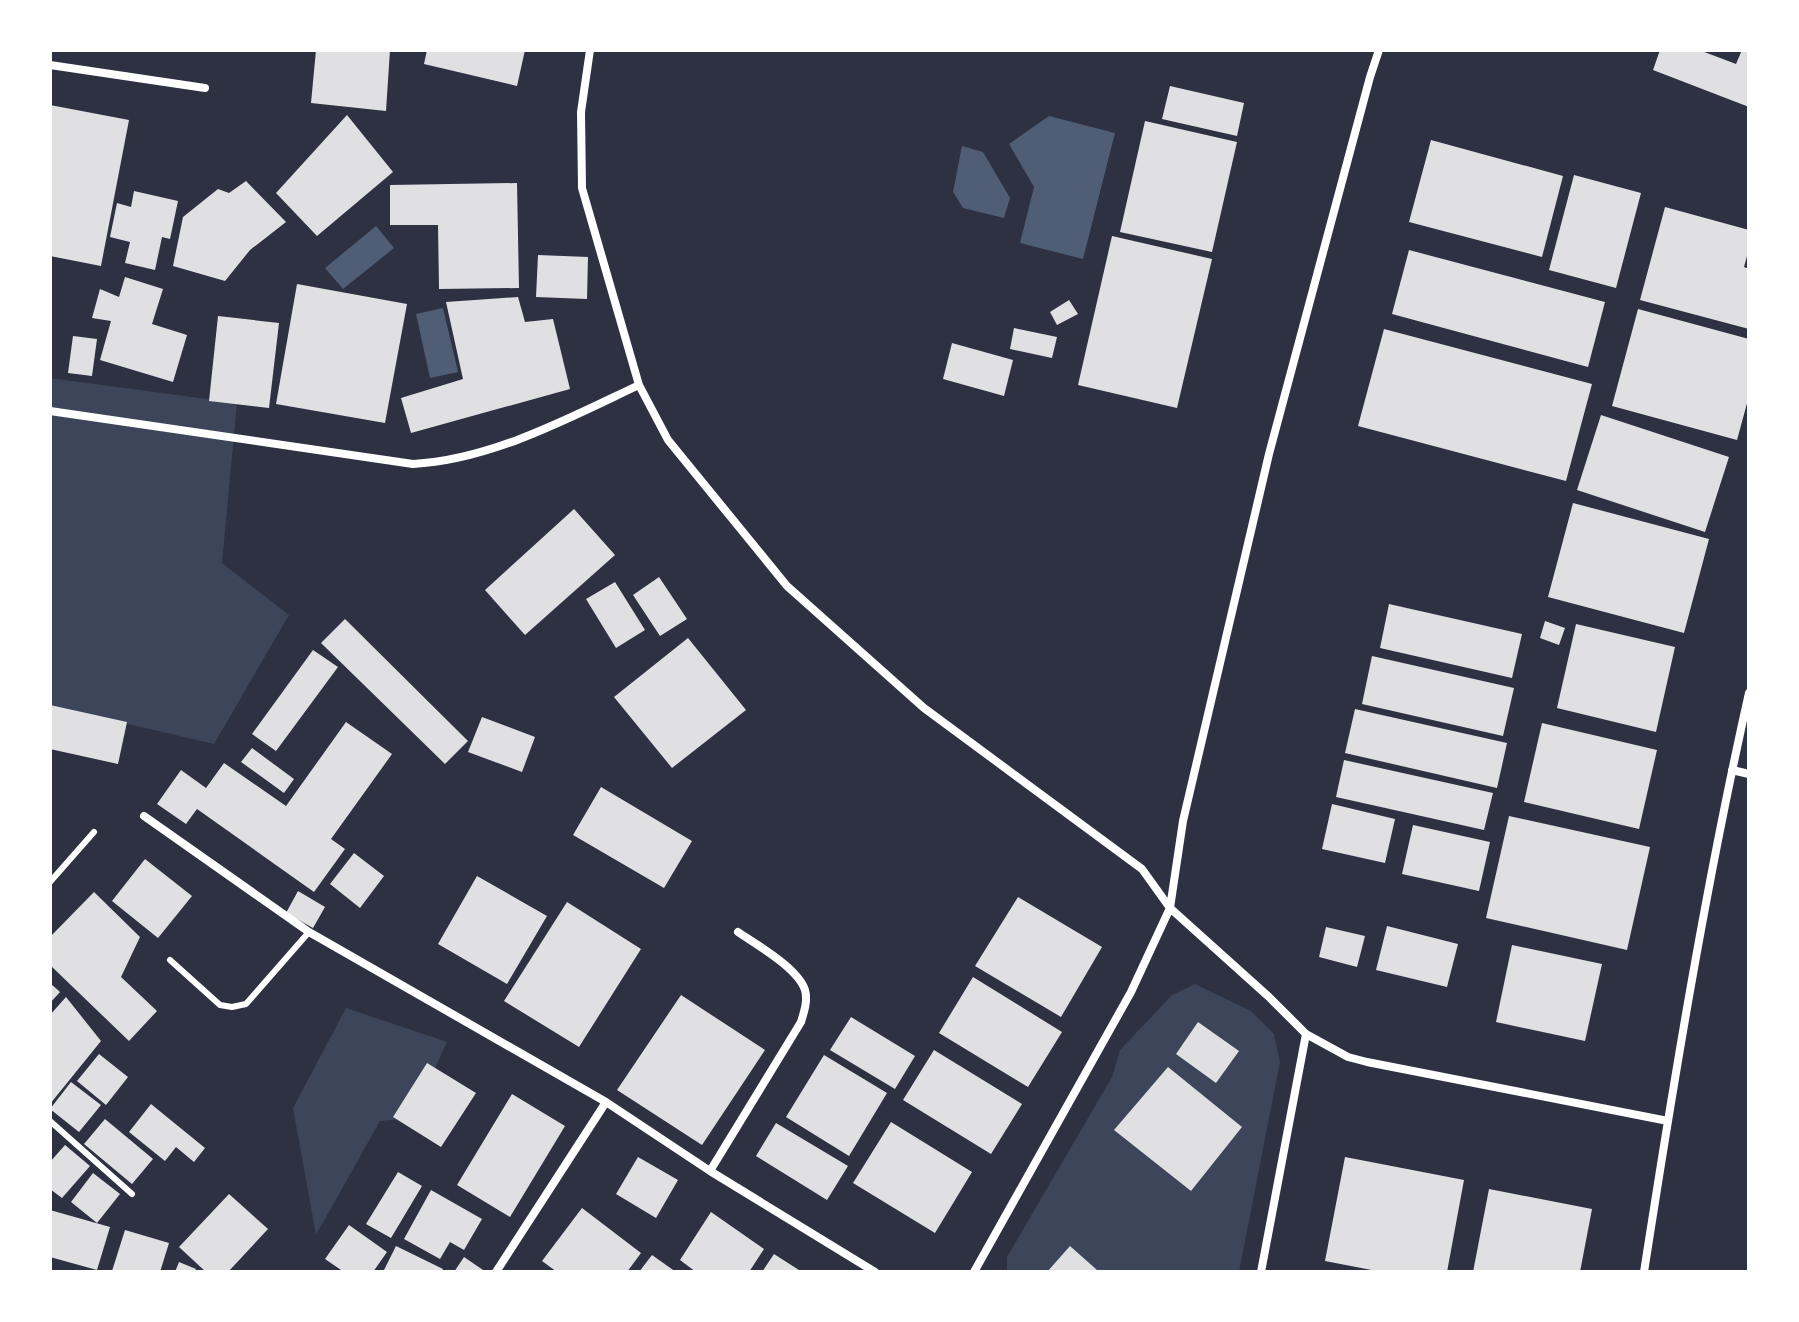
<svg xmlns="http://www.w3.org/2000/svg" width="1799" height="1322" viewBox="0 0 1799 1322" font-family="'Golos Text',sans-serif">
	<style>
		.green { fill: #3c4559 }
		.water { fill: #4f5d75 }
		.building { fill: #e0e0e3 }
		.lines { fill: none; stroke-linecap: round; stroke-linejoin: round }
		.service { stroke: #fff; stroke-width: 6 }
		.minor { stroke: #fff; stroke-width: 8 }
	</style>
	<rect width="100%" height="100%" fill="#2d3142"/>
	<path class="green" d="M50,378L237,403L222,563L289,615L214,744L50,706Z
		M1195,984L1251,1011L1274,1034L1280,1062L1239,1272H1007V1257L1112,1077L1120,1050L1172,995Z
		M346,1008L447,1042L412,1118L380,1121L316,1235L293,1108Z"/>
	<path class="water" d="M1049,116L1115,133L1083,259L1020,243L1034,187L1009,144Z
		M962,146L983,152L1010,198L1004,218L963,208L953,192Z
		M376,226L394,248L343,289L325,268Z
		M443,308L458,372L430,378L416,314Z"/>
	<path class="building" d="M316,50H390L386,111L311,103Z
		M427,50H525L517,86L424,64Z
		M1660,50H1699L1736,64L1742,50H1749V107L1653,70Z
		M1170,86L1244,103L1237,136L1162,119Z
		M50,105L129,120L101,266L50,256Z
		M347,115L393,172L317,236L276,193Z
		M1145,121L1237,142L1212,252L1120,232Z
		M1431,140L1563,176L1542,257L1409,222Z
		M1574,175L1641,193L1616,288L1549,270Z
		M246,181L286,222L250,250L225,281L173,266L183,217L218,189L229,193Z
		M517,183L519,288L439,289L438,225H390V185Z
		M134,191L178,201L170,239L162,237L155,270L125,263L130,242L110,237L117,203L131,207Z
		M1665,207L1749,230V249L1744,267L1749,269V329L1640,300Z
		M1112,236L1212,259L1177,408L1078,385Z
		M1409,250L1605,302L1588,367L1392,314Z
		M538,255L588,257L587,299L536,297Z
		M125,277L163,289L152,324L187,335L173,382L100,360L111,321L92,318L100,289L119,297Z
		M297,284L407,304L385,423L276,404Z
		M518,297L525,322L553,319L570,389L411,433L401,398L463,379L446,302Z
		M1069,300L1078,314L1057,325L1050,312Z
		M1638,309L1749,339V396L1737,440L1612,406Z
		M218,316L279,323L269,408L209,401Z
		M1014,328L1057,337L1052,358L1010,349Z
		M1384,329L1592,384L1566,481L1358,426Z
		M73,336L97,339L92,376L68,373Z
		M952,343L1013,360L1004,396L943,379Z
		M1601,415L1729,457L1705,532L1577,490Z
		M1573,503L1709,539L1684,633L1548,597Z
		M574,509L615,555L525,635L485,590Z
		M659,577L687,619L660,636L633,595Z
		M615,582L645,630L616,648L586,599Z
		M1389,604L1522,634L1512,678L1380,648Z
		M345,619L468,741L445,764L321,643Z
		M1545,621L1565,628L1559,645L1540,638Z
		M1576,624L1675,647L1656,732L1557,708Z
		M688,638L746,710L672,768L614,697Z
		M313,650L338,667L276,751L252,734Z
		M1372,656L1514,688L1503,736L1362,704Z
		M50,705L127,722L118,764L50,749Z
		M1355,709L1507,743L1497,788L1345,753Z
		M482,717L535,737L522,772L468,752Z
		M346,722L392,754L331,839L345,849L314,892L197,809L186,824L157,804L181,770L206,788L224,763L286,806Z
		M1542,723L1657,750L1639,829L1524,802Z
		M252,748L294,779L284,793L241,762Z
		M1344,760L1493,793L1484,830L1336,797Z
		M601,787L692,841L664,888L573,835Z
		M1332,804L1395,819L1385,863L1322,849Z
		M1509,816L1650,847L1627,950L1486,918Z
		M1413,825L1490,842L1479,891L1402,874Z
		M354,853L384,876L360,908L330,884Z
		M145,859L192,896L158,938L112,901Z
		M477,876L547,916L507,984L438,944Z
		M298,891L325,907L313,928L286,913Z
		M94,892L140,937L121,977L157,1011L129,1041L50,965V937Z
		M1018,897L1102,947L1061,1017L975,966Z
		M567,902L641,949L579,1047L504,1001Z
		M1387,926L1458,944L1447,987L1376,970Z
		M1326,927L1365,936L1357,967L1319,957Z
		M1512,945L1602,964L1585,1041L1496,1022Z
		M973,977L1062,1032L1028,1087L939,1033Z
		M50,983L60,992L50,1003Z
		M681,995L765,1050L702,1145L617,1090Z
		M66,997L101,1041L50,1104V1015Z
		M851,1017L915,1056L895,1089L830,1050Z
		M1198,1022L1239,1051L1216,1083L1176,1054Z
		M934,1050L1022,1104L991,1154L903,1100Z
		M99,1054L128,1077L106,1105L77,1081Z
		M824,1055L887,1093L849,1156L786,1117Z
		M427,1063L476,1093L441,1147L393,1117Z
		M1168,1067L1242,1127L1191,1191L1114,1130Z
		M71,1082L101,1105L79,1132L50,1109Z
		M512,1094L565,1126L510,1217L457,1185Z
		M151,1104L205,1148L194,1162L176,1147L165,1161L129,1132Z
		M105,1119L153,1159L132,1184L84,1144Z
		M891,1122L972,1172L935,1233L853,1183Z
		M776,1123L848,1166L827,1200L756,1156Z
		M65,1145L90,1166L62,1198L50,1189V1162Z
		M638,1157L678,1180L656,1218L616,1194Z
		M1345,1157L1464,1180L1447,1272H1382L1325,1261Z
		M398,1172L422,1186L391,1238L366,1224Z
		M93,1173L120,1194L97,1223L71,1202Z
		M1489,1189L1592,1209L1580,1272H1473Z
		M431,1190L482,1219L464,1250L450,1242L440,1259L404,1239Z
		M229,1194L268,1229L228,1272H206L179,1247Z
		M582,1208L641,1253L627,1272H557L542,1261Z
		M50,1210L110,1227L97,1270L50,1257Z
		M711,1212L764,1249L749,1272H696L680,1260Z
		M349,1225L387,1252L373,1272H344L325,1259Z
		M125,1230L169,1243L160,1272L112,1271Z
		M396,1246L443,1269L441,1272H383Z
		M1070,1246L1097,1270L1095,1272H1047Z
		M774,1254L802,1272H762Z
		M652,1255L676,1272H639Z
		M464,1257L486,1272H454Z
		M179,1262L196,1269L194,1272H175Z"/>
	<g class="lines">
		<path class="service" d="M50,882L94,832
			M170,960L220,1005L232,1007L246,1004L309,932
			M50,1121L132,1194"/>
		<path class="minor" d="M590,50L581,112L582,188L639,385L668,440L787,586L924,708L1142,869L1170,908L1269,997L1306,1034L1348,1057L1367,1062L1668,1121
			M50,65L205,88
			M50,411L413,464C491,460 569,418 639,385
			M1732,770L1749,774
			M144,816L309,932L606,1102L710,1171L875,1272
			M710,1171L801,1022C804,1012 808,1001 805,990C798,968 757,945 738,932
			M496,1272L606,1102
			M974,1272L1131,992L1170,908L1183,821L1269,454L1370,77L1379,50
			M1261,1272L1306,1034
			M1644,1272C1674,1079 1706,884 1749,693"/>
	</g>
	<rect width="1799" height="1322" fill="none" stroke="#ffffff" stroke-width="104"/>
</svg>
